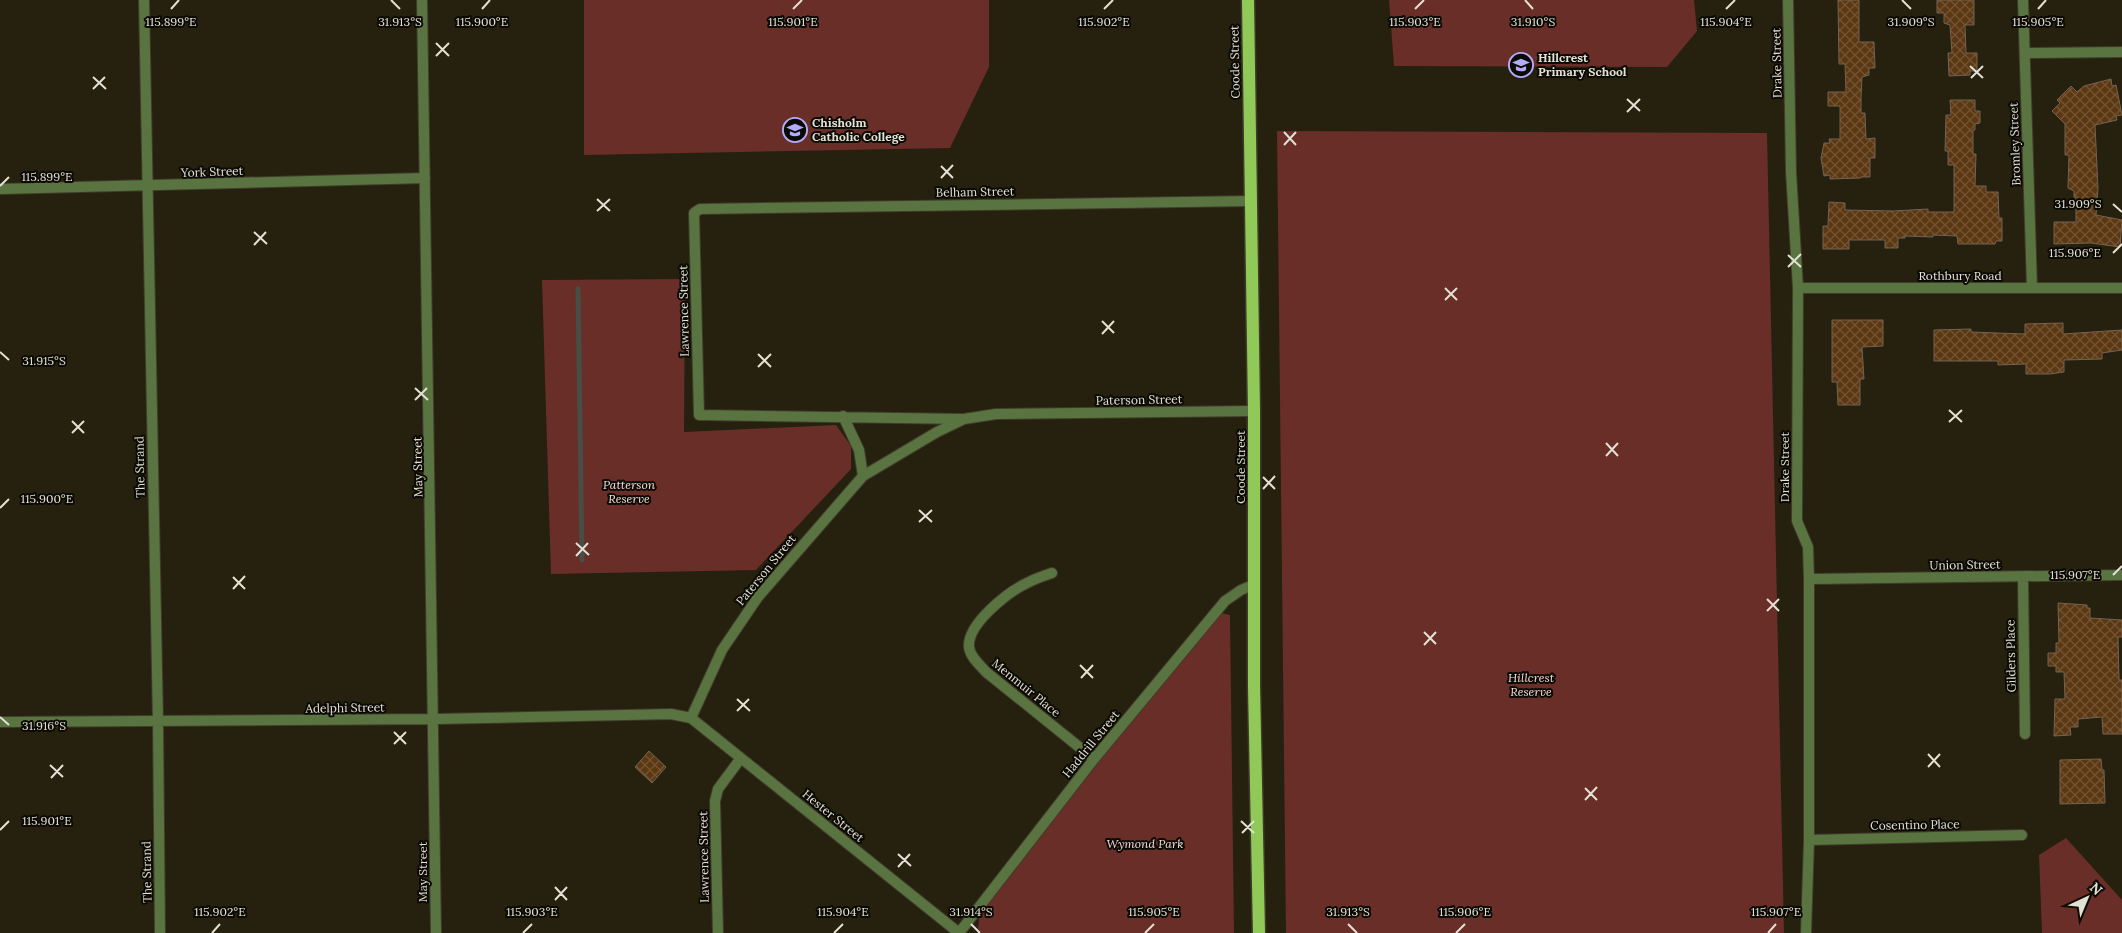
<svg xmlns="http://www.w3.org/2000/svg" width="2122" height="933" viewBox="0 0 2122 933" font-family="Lora,serif">
	<style>
		.green { fill: #692e27 }
		.lines { fill: none; stroke-linecap: round; stroke-linejoin: round }
		.stream { stroke: #464e46; stroke-width: 5 }
		.building { fill: url(#building-cross-hatch); stroke: #746253 }
		.minor-casing { stroke: #403c2a; stroke-width: 12 }
		.tertiary-casing { stroke: #403c2a; stroke-width: 12 }
		.primary-casing { stroke: #403c2a; stroke-width: 15 }
		.minor { stroke: #597441; stroke-width: 10 }
		.tertiary { stroke: #597441; stroke-width: 10 }
		.primary { stroke: #91c959; stroke-width: 12 }
		.ticks { fill: none; stroke: #e3e0d4; stroke-width: 2 }
		.labels { text-anchor: middle; stroke-width: 4; stroke-linejoin: round; paint-order: stroke }
		.poi-label { font-size: 12px; font-weight: bold; fill: #e3e0d4; stroke: #0c0a04; text-anchor: start }
		.street-label { font-size: 12px; fill: #e3e0d4; stroke: #0c0a04 }
		.park-label { font-size: 12px; font-style: italic; fill: #f6dbd7; stroke: #0c0a04 }
		.ticks-label { font-size: 12px; text-anchor: middle; fill: #e3e0d4; stroke: #0c0a04; stroke-width: 4; stroke-linejoin: round; paint-order: stroke }
	</style>
	<defs>
		<pattern id="building-cross-hatch" width="8" height="8" patternUnits="userSpaceOnUse" patternTransform="scale(1.25)"><rect width="8" height="8" fill="#5c3812"/><path d="M0 0l8 8M0 8l8-8" fill="none" stroke="#735434"/></pattern>
	</defs>
	<rect width="100%" height="100%" fill="#25210e"/>
	<path class="green" d="M584,0H989V67L950,148L584,155Z
		M1389,0H1694L1697,31L1667,67L1394,66Z
		M1277,131L1767,133L1784,933H1286Z
		M685,279L684,432L836,425L851,446V469L756,570L551,574L542,280Z
		M1217,612L1230,615L1234,933H982L978,929L980,909Z
		M2066,838L2122,900V933H2042L2039,855Z"/>
	<g class="lines">
		<path class="stream" d="M578,289L582,560"/>
	</g>
	<path class="building" d="M1838,0H1859V42H1874L1875,68H1869V75L1862,77L1861,98V113H1865L1866,139L1875,138V158H1870V177H1861V178L1830,179V175L1824,176L1821,158L1824,143H1830L1829,139H1840V106H1828V92H1846L1845,64H1839Z
		M1937,0H1974V25H1965L1966,53H1977V71H1970V75L1949,76L1948,53H1952L1950,25L1944,23V13H1937Z
		M2111,79L2112,86L2116,85L2122,115L2116,116L2117,120L2095,125L2098,188L2096,215L2122,220L2120,247L2091,243L2054,244V222H2076V198L2074,197V191L2068,188L2069,155H2065V124L2052,111L2060,103L2057,100L2071,86L2077,92L2084,86Z
		M1950,100H1975V111H1980V123L1975,124V130H1973V154H1976L1975,186H1986V192H1998L1999,218H2002V241H1996L1995,244H1958L1957,236L1933,235V237L1905,236V238H1898V248H1885V240H1849V249H1823V226H1828L1829,202L1845,203V210L1893,211L1928,209V212H1954V165H1948V151H1945L1946,115H1951Z
		M1832,320H1883V346L1862,347L1864,379H1860V405H1838L1837,382H1832Z
		M2063,323V334L2122,330V350L2102,353V359L2064,360V372L2050,374H2026V364L1998,365V361H1934V330L1971,329V332L2025,334V324Z
		M2058,603L2087,605V608H2090V618L2122,620V637H2118L2119,680H2122V734H2103L2102,717L2078,719V727H2070L2071,735L2054,736L2055,699H2065L2064,672H2056V666H2048V653H2056V643H2059Z
		M649,751L666,767L652,783L635,767Z
		M2101,759L2102,770H2104L2105,803L2060,804V760Z"/>
	<g class="lines">
		<defs>
			<path id="minor" d="M144,0L158,722L160,933
				M422,0L436,933
				M2023,0L2032,288
				M2025,53L2122,52
				M0,189L425,178
				M1798,288H2122
				M843,416L859,450L863,476
				M964,419L699,415L694,213L700,209L1251,201
				M1052,573C1043,576 1034,579 1027,583C1008,592 967,624 969,647C970,657 980,665 986,672L1094,759
				M2023,577L2025,734
				M1809,579L2122,575
				M691,718L722,650L758,597L863,476L937,432L964,419L996,414L1254,411
				M0,722L435,719L671,714L691,718L959,933
				M1809,840L2022,835
				M718,933L715,801L718,789L741,758
				M959,933L1094,759L1225,601L1241,590L1255,584"/>
			<path id="tertiary" d="M1788,0L1791,172L1798,288L1797,521L1808,547L1809,579V840L1806,933"/>
			<path id="primary" d="M1248,0L1254,411V686L1259,933"/>
		</defs>
		<use href="#minor" class="minor-casing"/>
		<use href="#tertiary" class="tertiary-casing"/>
		<use href="#primary" class="primary-casing"/>
		<use href="#minor" class="minor"/>
		<use href="#tertiary" class="tertiary"/>
		<use href="#primary" class="primary"/>
	</g>
	<path class="ticks" d="M391,0L400,9M1525,0L1533,9M1902,0L1911,9M171,9L179,0M482,9L490,0M793,9L802,0M1104,9L1113,0M1415,9L1424,0M1726,9L1735,0M2038,9L2046,0M436,43L449,56M436,56L449,43M1970,66L1983,78M93,77L106,89M1971,78L1983,66M93,89L105,77M1627,99L1640,111M1627,112L1640,99M1284,132L1296,145M1284,145L1296,132M941,166L953,178M941,178L953,165M0,186L9,177M597,199L610,211M2113,204L2122,212M597,211L610,199M254,232L267,244M254,245L266,232M2113,253L2122,244M1788,255L1801,267M1788,267L1801,254M1445,288L1457,300M1445,300L1457,288M1102,321L1114,333M1102,334L1114,321M0,352L9,360M758,354L771,367M758,367L771,354M415,388L428,400M415,400L427,388M1949,410L1962,422M72,421L84,433M1949,422L1962,410M72,433L84,421M1606,443L1618,456M1606,456L1618,443M1263,477L1275,489M1263,489L1275,476M0,508L9,499M919,510L932,522M919,522L932,510M576,543L589,555M576,556L588,543M2113,575L2122,566M233,577L245,589M233,589L245,576M1767,599L1779,611M1767,611L1779,599M1424,632L1436,644M1424,645L1436,632M1080,665L1093,678M1081,678L1093,665M737,699L750,711M737,711L749,699M0,717L9,725M394,732L406,744M394,744L406,732M1928,754L1940,767M50,765L63,777M1928,767L1940,754M51,778L63,765M1585,788L1597,800M1585,800L1597,787M1241,821L1254,833M0,830L9,821M1242,833L1254,821M898,854L911,866M898,867L910,854M555,887L567,900M555,900L567,887M971,924L980,933M1348,924L1357,933M212,933L220,924M523,933L532,924M834,933L843,924M1145,933L1154,924M1456,933L1465,924M1768,933L1776,924"/>
	<defs>
		<symbol id="school-ring" viewBox="-11 -11 22 22"><circle r="9.5" fill="#0c0a04" stroke="#b1adfa" stroke-width="1.5"/><path d="M0-5L7-2L0 1L-7-2ZM-4 1L0 2.5L4 1V4Q0 6-4 4Z" fill="#b1adfa"/></symbol>
	</defs>
	<g fill-rule="evenodd">
		<use href="#school-ring" x="1507" y="51" width="28" height="28"/>
		<use href="#school-ring" x="781" y="116" width="28" height="28"/>
	</g>
	<g class="labels">
		<g class="poi-label">
			<text x="1538" y="62">Hillcrest<tspan x="1538" dy="14">Primary School</tspan></text>
			<text x="812" y="127">Chisholm<tspan x="812" dy="14">Catholic College</tspan></text>
		</g>
		<g class="street-label">
			<text transform="translate(1235 62) rotate(-91)" y="4">Coode Street</text>
			<text transform="translate(1777 63) rotate(-91)" y="4">Drake Street</text>
			<text transform="translate(2015 144) rotate(-92)" y="4">Bromley Street</text>
			<text transform="translate(212 172) rotate(-2)" y="4">York Street</text>
			<text transform="translate(975 192) rotate(-1)" y="4">Belham Street</text>
			<text x="1960" y="280">Rothbury Road</text>
			<text transform="translate(684 311) rotate(-91)" y="4">Lawrence Street</text>
			<text transform="translate(1139 400) rotate(-1)" y="4">Paterson Street</text>
			<text transform="translate(140 467) rotate(-91)" y="4">The Strand</text>
			<text transform="translate(418 467) rotate(-91)" y="4">May Street</text>
			<text transform="translate(1241 467) rotate(-90)" y="4">Coode Street</text>
			<text transform="translate(1785 467) rotate(-90)" y="4">Drake Street</text>
			<text transform="translate(1965 565) rotate(-1)" y="4">Union Street</text>
			<text transform="translate(766 570) rotate(-51)" y="4">Paterson Street</text>
			<text transform="translate(2011 656) rotate(-91)" y="4">Gilders Place</text>
			<text transform="translate(1026 688) rotate(39)" y="4">Menmuir Place</text>
			<text transform="translate(345 708) rotate(-1)" y="4">Adelphi Street</text>
			<text transform="translate(1091 744) rotate(-51)" y="4">Haddrill Street</text>
			<text transform="translate(833 816) rotate(39)" y="4">Hester Street</text>
			<text transform="translate(1915 825) rotate(-1)" y="4">Cosentino Place</text>
			<text transform="translate(704 857) rotate(-91)" y="4">Lawrence Street</text>
			<text transform="translate(147 872) rotate(-91)" y="4">The Strand</text>
			<text transform="translate(423 872) rotate(-90)" y="4">May Street</text>
		</g>
		<g class="park-label">
			<text x="629" y="489">Patterson<tspan x="629" dy="14">Reserve</tspan></text>
			<text x="1531" y="682">Hillcrest<tspan x="1531" dy="14">Reserve</tspan></text>
			<text x="1145" y="848">Wymond Park</text>
		</g>
	</g>
	<g class="ticks-label">
		<text x="400" y="26">31.913°S</text>
		<text x="1533" y="26">31.910°S</text>
		<text x="1911" y="26">31.909°S</text>
		<text x="171" y="26">115.899°E</text>
		<text x="482" y="26">115.900°E</text>
		<text x="793" y="26">115.901°E</text>
		<text x="1104" y="26">115.902°E</text>
		<text x="1415" y="26">115.903°E</text>
		<text x="1726" y="26">115.904°E</text>
		<text x="2038" y="26">115.905°E</text>
		<text x="47" y="181">115.899°E</text>
		<text x="2078" y="208">31.909°S</text>
		<text x="2075" y="257">115.906°E</text>
		<text x="44" y="365">31.915°S</text>
		<text x="47" y="503">115.900°E</text>
		<text x="2075" y="579">115.907°E</text>
		<text x="44" y="730">31.916°S</text>
		<text x="47" y="825">115.901°E</text>
		<text x="220" y="916">115.902°E</text>
		<text x="532" y="916">115.903°E</text>
		<text x="843" y="916">115.904°E</text>
		<text x="1154" y="916">115.905°E</text>
		<text x="1465" y="916">115.906°E</text>
		<text x="1776" y="916">115.907°E</text>
		<text x="971" y="916">31.914°S</text>
		<text x="1348" y="916">31.913°S</text>
	</g>
	<g transform="translate(2087 898) rotate(44)" stroke="#0c0a04" stroke-width="4" paint-order="stroke">
	<path d="M0-4L9 19L0 12L-9 19Z" fill="#e3e0d4"/>
	<text y="-8" font-size="14" font-weight="bold" text-anchor="middle" fill="#e3e0d4">N</text>
	</g>
</svg>
